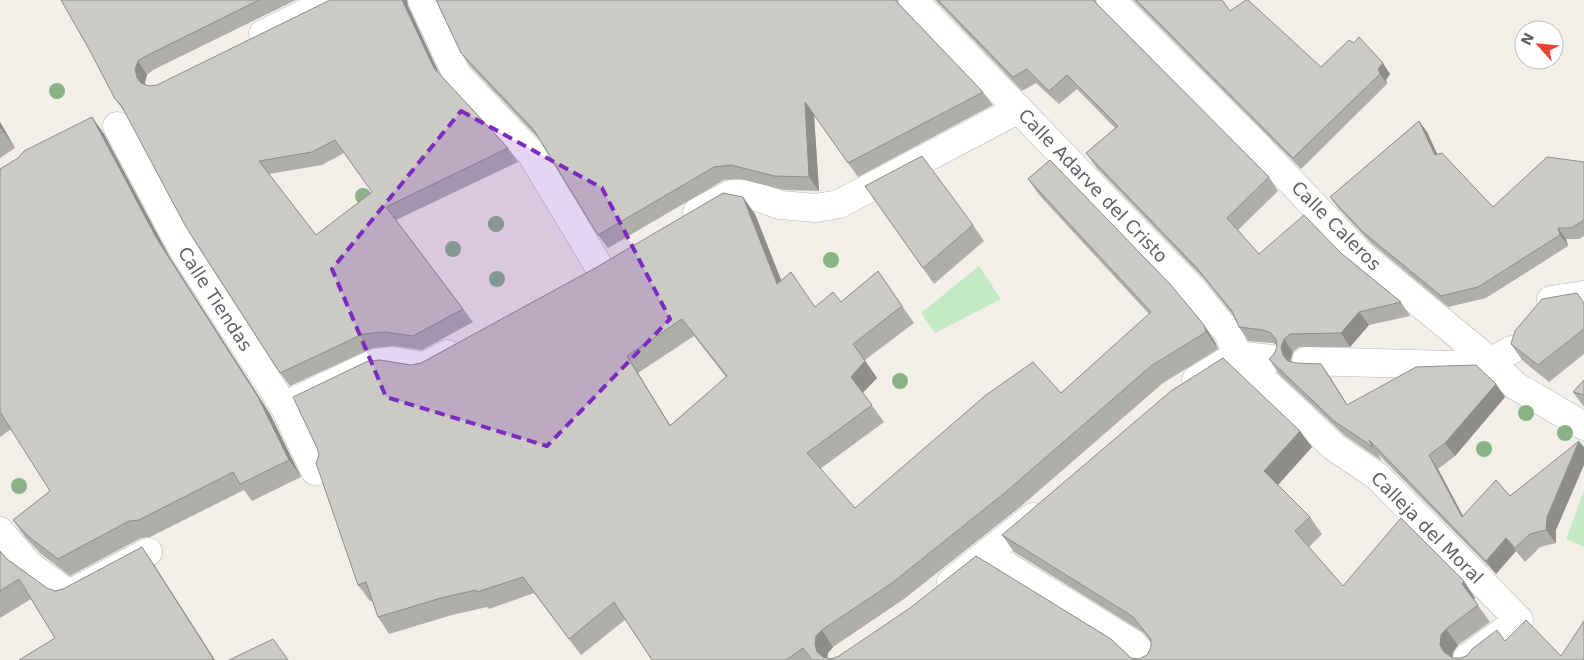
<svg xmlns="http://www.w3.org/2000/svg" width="1584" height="660" viewBox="0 0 1584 660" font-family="'DejaVu Sans',sans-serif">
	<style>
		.green { fill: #c5e8c5 }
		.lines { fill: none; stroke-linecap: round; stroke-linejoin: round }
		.street-casing { stroke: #b5b8bc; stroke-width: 29 }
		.street { stroke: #fff; stroke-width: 28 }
		.tree { fill: #89b387 }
		.wall { fill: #afaea9; fill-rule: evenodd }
		.shaded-wall { fill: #8f8d8a }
		.building { fill: #cccac5; stroke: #8f8d8a; fill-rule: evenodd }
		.marked { fill: #7b2cbf; fill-opacity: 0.2; stroke: #7b2cbf; stroke-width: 4; stroke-dasharray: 10 6; stroke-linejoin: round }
		.labels { text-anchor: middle; stroke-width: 5; stroke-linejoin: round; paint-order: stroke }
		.street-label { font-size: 18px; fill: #5f6368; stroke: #fff }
	</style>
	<rect width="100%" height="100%" fill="#f1efe8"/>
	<path class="green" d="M979,266L1001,299L935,333L921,313Z
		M1584,491V547L1566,539Z"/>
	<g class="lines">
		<defs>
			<path id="street" d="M422,0L457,75L530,152L601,270
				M913,0L1194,291L1229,334L1237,355L1271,359
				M1111,0L1259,148L1360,254L1491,362L1516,386L1584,426
				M263,34L332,0
				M117,126L182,248L284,406L315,471
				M697,212L731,194H749L780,205L816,208L839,204L1019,109
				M1551,300L1584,295
				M1306,361L1448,365L1491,362L1511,350
				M1196,380L1237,355L1334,447L1377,476L1519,620L1467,658L1469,660
				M284,406L375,363L392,361L425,366L447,354
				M0,531L29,565L69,594L148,552
				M987,554L1133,644L1148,660
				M951,582L1033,517"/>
		</defs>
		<use href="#street" class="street-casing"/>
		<use href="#street" class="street"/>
	</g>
	<g class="tree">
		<circle cx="57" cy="91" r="8"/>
		<circle cx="363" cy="196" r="8"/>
		<circle cx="496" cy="224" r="8"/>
		<circle cx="453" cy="249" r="8"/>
		<circle cx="831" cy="260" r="8"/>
		<circle cx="497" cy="279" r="8"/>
		<circle cx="900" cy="381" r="8"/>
		<circle cx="1526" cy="413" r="8"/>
		<circle cx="1565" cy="433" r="8"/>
		<circle cx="1484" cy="449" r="8"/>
		<circle cx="19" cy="486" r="8"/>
	</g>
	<path class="wall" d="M61,0H296L153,70L147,75L145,82V84L149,86L157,85L408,6L440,75L508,148L518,162L396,220L473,322L422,350L394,346L373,348L290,386L280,373L126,114L115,99L89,49ZM344,153L372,192L316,235L269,174L322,165Z
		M436,0H898V3L983,92L993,105L858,177L814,115L819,191L784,190L740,179L724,180L608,248L598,235L540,140L470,66L461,53Z
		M935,0H1096V3L1269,177L1278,191L1238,230L1259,254L1341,253L1401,302L1410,316L1369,325L1350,347H1299L1293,352L1291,361L1330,377L1347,405L1496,384L1505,397L1455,456L1438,469L1463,516L1510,496L1556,530V543L1540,547L1525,562L1516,551L1496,574L1378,454L1382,461L1344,435L1278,373L1269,359L1274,354L1277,347V345L1273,343L1248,341L1239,327L1233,315L1205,280L1096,167L1086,153L1115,128L1077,89L1059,104L1036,83L1022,91Z
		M1133,0H1222L1230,11L1321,67L1390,74L1386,80L1387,84L1301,169Z
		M92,117L104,134L169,256L270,414L301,477L252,501L244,490L150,537L141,538L70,576L40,553L25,537L13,520L50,491L11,429L0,437V169Z
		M1419,121L1427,132L1437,154L1493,207L1584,162V236L1579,239H1566L1568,246L1486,298L1448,307L1371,243L1338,208L1330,197Z
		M0,122L15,148L0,158Z
		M1050,160L1215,342L1218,349L1163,383L1019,508L904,599L833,647L828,653L827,658L831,659H1139L1147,655L1151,647V642L1144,633L1014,552L1002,535L1300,431L1312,447L1278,485L1310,517L1322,534L1309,547L1343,586L1475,598L1474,600L1490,622L1458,645L1453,652L1452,658H1461L1505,641L1561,656L1584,660H652L625,620L581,655L534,593L489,609L487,607L452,615L389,634L378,617L372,601H370L358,585L411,365L421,363L755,214L781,280L815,307L841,302L878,271L914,323L865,360L877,378L863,393L884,422L820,469L855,508L1061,393L1149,314L1040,196L1028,179ZM694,336L726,377L670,425L638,373Z
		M865,186L973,225L984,241L934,284Z
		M1584,303V354L1549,382L1522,360L1511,344Z
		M1584,380V407L1573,392Z
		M0,551L7,559L47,588L55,591L155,566L55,638L31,599L0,618Z"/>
	<path class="shaded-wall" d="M402,0H407L408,6L443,82L434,68Z
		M138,61L147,75L145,82L146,91L137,78L135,69Z
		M1383,63L1390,74L1386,80L1387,84L1380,74L1378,69Z
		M805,102L814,115L819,191L809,177Z
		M92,117L104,134L169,256L270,414L301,477L289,460L157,239Z
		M1419,121L1427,132L1443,166L1435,155Z
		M0,122L15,148L0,127Z
		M743,197L755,214L789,300L777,284Z
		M1558,228L1566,239L1568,246L1560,235Z
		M1359,312L1369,325L1350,347L1341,333Z
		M1204,325L1215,342L1218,349L1206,332Z
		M1284,339L1293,352L1290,360L1292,368L1283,355L1281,347Z
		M627,356L638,373L681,443L670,426Z
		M865,361L877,378L862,393L851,377Z
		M1321,364L1330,377L1356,419L1347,405Z
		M1496,384L1505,397L1455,456L1445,443Z
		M1300,431L1312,447L1276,487L1264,471Z
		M1579,441L1584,447V465L1556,530V543L1546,530L1547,517Z
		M1429,455L1438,469L1471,531L1462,517Z
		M1506,538L1516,551L1496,574L1486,561Z
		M142,547L155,566L215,660H214Z
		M1464,581L1475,598L1473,601L1462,584Z
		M1446,629L1458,645L1453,652L1452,660L1444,652L1440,645L1441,635Z
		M822,630L833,647L828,653L827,660L817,652L815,644L816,636Z"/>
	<path class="building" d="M61,0H259L144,57L138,61L135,69L137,78L141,83L149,86L157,85L330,0H402L434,68L508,148L386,207L463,309L413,336L385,332L363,334L280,373L186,227L121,105L115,99L89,49ZM335,140L372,192L316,235L259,161L312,152Z
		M436,0H895L983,92L848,163L805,102L809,177L774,176L731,165L714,167L598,235L534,130L461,53Z
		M938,0H1093L1269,177L1227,218L1259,254L1304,215L1341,253L1401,302L1359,312L1341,333L1290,334L1284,339L1281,347L1283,355L1288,361L1296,363L1321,364L1347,405L1416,367L1476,365L1496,384L1445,443L1429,455L1462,517L1496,480L1510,496L1579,441L1547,517L1546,530L1530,534L1515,548L1506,538L1486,561L1369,440L1373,447L1334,421L1269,359L1274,354L1277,347L1276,340L1271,333L1263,330L1239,327L1232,311L1196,267L1086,153L1118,126L1067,75L1049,91L1027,69L1013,77Z
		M1136,0H1222L1230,11L1246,0H1248L1321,67L1349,40L1354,43L1359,37L1383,63L1378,69L1380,74L1293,158Z
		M92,117L157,239L258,397L289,460L240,484L233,472L139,520L129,521L58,559L28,536L13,520L50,491L0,412V169L18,158L24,151Z
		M1419,121L1435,155L1442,153L1493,207L1547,157L1584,162V220L1571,228H1558L1560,235L1478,287L1441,296L1363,232L1330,197Z
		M0,127L3,131L0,133Z
		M922,156L973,225L923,268L865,186Z
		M1050,160L1171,285L1204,325L1206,332L1151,366L1007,491L892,583L822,630L816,636L815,644L817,652L823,657L831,659L839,656L910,608L976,556L1111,639L1131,658L1139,659L1147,655L1151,647V639L1132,616L1002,535L1171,391L1223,358L1300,431L1264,471L1310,517L1295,531L1343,586L1401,518L1464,581L1462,584L1478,605L1446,629L1441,635L1440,645L1444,652L1453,658H1461L1468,655L1472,649L1497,630L1505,641L1526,620L1561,656L1584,621V660H812L803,648L786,660H652L614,602L569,639L523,577L477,592L476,590L441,598L378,617L366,582L358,585L316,463L319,455L317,448L293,397L368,361L380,360L411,365L421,363L597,267L723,193L743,197L777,284L791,272L815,307L833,292L841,302L878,271L902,306L853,344L865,361L851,377L872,405L807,453L855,508L986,395L1033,362L1061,393L1151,312L1028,179ZM682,319L727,376L670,426L627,356Z
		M1577,293L1584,303V329L1538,365L1511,344L1515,331L1542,299Z
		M1584,380V395L1573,392Z
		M142,547L214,660H19L55,638L19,579L0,591V551L7,559L47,588L55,591L63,589Z
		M273,639L288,660H229Z"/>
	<path class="marked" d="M461,111L602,188L670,319L547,446L386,397L332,269Z"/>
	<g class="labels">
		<g class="street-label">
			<text transform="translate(1093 186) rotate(46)" y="6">Calle Adarve del Cristo</text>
			<text transform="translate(1336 226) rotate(45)" y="6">Calle Caleros</text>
			<text transform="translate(215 299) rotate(57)" y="6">Calle Tiendas</text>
			<text transform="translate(1427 528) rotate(45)" y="6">Calleja del Moral</text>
		</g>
	</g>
	<g transform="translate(1539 45) rotate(297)"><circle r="24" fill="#ffffff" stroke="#bfc1c3"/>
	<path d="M0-4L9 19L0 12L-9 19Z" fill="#ea4335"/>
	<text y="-8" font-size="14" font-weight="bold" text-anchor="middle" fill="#5f6368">N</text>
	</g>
</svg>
